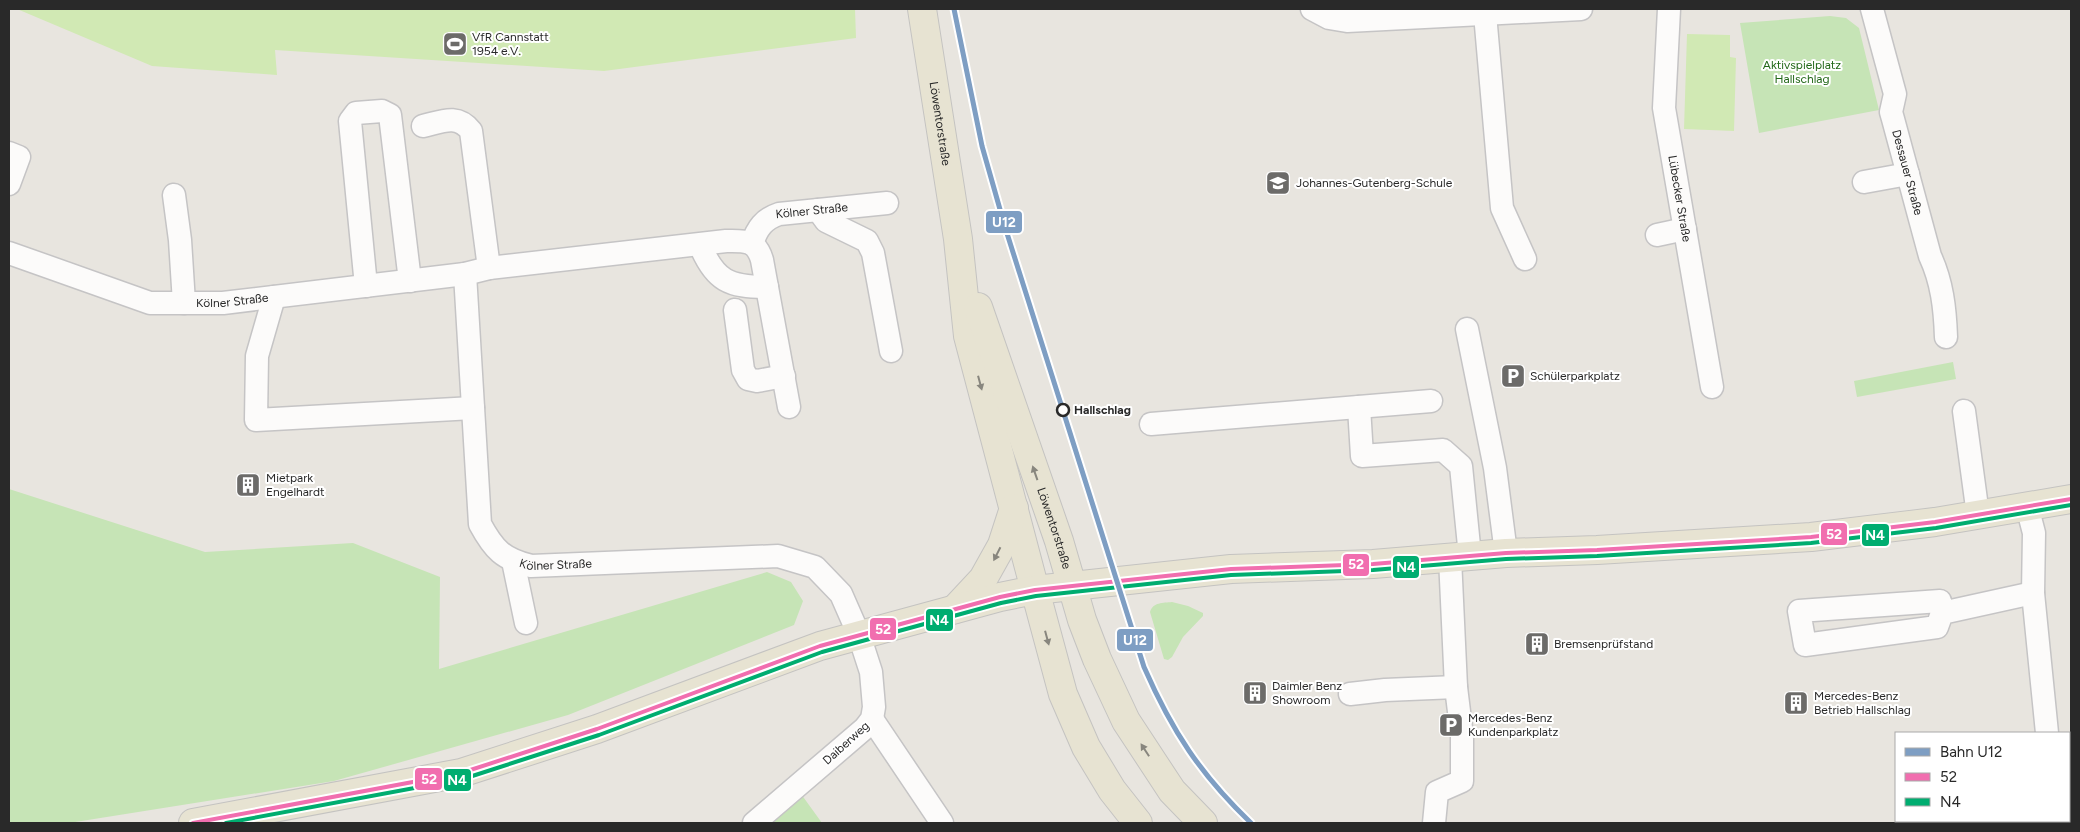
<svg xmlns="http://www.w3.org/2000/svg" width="2080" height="832" viewBox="0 0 2080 832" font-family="Figtree,sans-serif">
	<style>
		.green { fill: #c6e4b6 }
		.pitch { fill: #d1e9b4 }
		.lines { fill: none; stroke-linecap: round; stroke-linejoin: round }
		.minor-casing { stroke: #c5c4c5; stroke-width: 25 }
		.major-casing { stroke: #c4c3c1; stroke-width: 30 }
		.minor { stroke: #fcfbfa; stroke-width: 22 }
		.major { stroke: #e7e3d2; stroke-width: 28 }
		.bus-1-casing { stroke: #fff; stroke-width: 8 }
		.bus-2-casing { stroke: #fff; stroke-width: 8 }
		.bus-1 { stroke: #f16eaf; stroke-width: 4 }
		.bus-2 { stroke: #00ad70; stroke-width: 4 }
		.rail-1-casing { stroke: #fff; stroke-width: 9 }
		.rail-1 { stroke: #7e9ec3; stroke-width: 5 }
		.oneway { fill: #88867e }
		.stop-dot { fill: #fff; stroke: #292929; stroke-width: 2.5 }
		.labels { text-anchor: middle; stroke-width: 4; stroke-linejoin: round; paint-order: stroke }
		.poi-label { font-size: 12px; fill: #292929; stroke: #fff; text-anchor: start }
		.park-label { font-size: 12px; fill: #226818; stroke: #fff }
		.street-label { font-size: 12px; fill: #292929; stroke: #fff }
		.stop-label { font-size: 12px; font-weight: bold; fill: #292929; stroke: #fff; text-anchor: start }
		.line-badge { stroke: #fff; stroke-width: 2 }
		.badge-label { font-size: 14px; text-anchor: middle; font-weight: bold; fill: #fff }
	</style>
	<rect width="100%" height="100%" fill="#e8e5df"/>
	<path class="green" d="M1830,16L1846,18L1859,28L1879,110L1759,133L1740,23Z
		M1953,362L1956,379L1857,397L1854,381Z
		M9,489L205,552L353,543L440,577L439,669L767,572L791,582L803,601L794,625L568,715L334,781L69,823H9Z
		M1172,602L1188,606L1203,613V616L1183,637L1172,657L1168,660L1164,659L1150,612C1153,602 1163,603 1172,602Z
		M796,787L822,823H759Z"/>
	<path class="pitch" d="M17,9H855L856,38L604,71L275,50L277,75L152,66Z
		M1687,34L1730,35V57L1736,58L1734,131L1684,129Z"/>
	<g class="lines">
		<defs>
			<g id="minor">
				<path d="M1312,9L1329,18L1347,21L1581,9"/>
				<path id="s1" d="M1669,9L1664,108L1712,387"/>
				<path id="s2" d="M1872,9L1895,94L1891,112L1893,119L1930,256C1942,282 1945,308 1946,337"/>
				<path d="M1485,14L1502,208L1525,259"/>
				<path d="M423,126C441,122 457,113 471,131L489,268"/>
				<path d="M9,153L19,157L9,184"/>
				<path d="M1864,182L1908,174"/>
				<path d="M174,195L180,240L184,303"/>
				<path d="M818,210L826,221L867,241L873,253L891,351"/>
				<path d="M1657,235L1685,229"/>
				<path id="s3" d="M752,244C757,228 764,219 779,214L887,203"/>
				<path d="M700,245C715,281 729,287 767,287"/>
				<path id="s4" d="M9,253L150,303H223L465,274L489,268L726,241C744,241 756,239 762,260L789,407"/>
				<path id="s5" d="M465,274L480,524C494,550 503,559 531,566L778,556L815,567L841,594L859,635L871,672L874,707L872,719L865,728L754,823"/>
				<path d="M366,286L350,121L356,113L382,111L390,115L410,281"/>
				<path d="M274,297L257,356L256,420L473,408"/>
				<path d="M735,310L743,370L748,379L757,381L784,376"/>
				<path d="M1467,329L1495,468L1506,553"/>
				<path d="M1359,407L1362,456L1443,450L1461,466L1470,556"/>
				<path d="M1964,411L1978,515"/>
				<path d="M1151,424L1431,401"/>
				<path d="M2027,506L2034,533L2033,593L2047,733"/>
				<path d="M513,561L526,623"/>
				<path d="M1942,613L1940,601L1799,611L1805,645L1937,627L1942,613L2033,593"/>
				<path d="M1350,694L1385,690L1456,687"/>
				<path d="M872,719L942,823"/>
				<path d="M2056,821V823"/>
				<path d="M1434,823L1437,792L1462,781V736L1456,687L1450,558"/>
			</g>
			<g id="major">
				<path id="s6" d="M922,9L958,239L968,336L1035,590L1063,694L1086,747L1112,790L1138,823"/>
				<path id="s7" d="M978,307L1059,541L1082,620L1097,659L1126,721L1172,791L1203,823"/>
				<path d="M955,609L983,579L1002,545L1014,508"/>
				<path d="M193,823L461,773L597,729L820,646L1000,597L1035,590L1231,569L1373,564L1506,553L1597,550L1811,537L1935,522L2071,499"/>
			</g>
		</defs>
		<use href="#minor" class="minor-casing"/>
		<use href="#major" class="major-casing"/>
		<use href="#minor" class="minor"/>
		<use href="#major" class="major"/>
		<defs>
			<path id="bus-1" d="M193,823L461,773L597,729L820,646L1000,597L1035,590L1231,569L1373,564L1506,553L1597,550L1811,537L1935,522L2071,499"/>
			<path id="bus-2" d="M226,823L463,779L599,735L822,652L1001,603L1036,596L1231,575L1373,570L1506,559L1597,556L1811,543L1936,528L2071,505"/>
		</defs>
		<use href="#bus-1" class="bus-1-casing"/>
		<use href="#bus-2" class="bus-2-casing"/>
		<use href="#bus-1" class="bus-1"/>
		<use href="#bus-2" class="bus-2"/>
		<defs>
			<path id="rail-1" d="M954,9L982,146L1005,227L1144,667C1172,731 1200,774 1251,823"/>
		</defs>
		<use href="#rail-1" class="rail-1-casing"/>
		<use href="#rail-1" class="rail-1"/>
	</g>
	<defs><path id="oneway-solid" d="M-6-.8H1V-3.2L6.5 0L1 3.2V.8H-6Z" transform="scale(1.25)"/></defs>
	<g class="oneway">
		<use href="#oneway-solid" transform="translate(980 383) rotate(75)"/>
		<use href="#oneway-solid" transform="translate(1035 473) rotate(-109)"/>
		<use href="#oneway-solid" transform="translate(997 554) rotate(117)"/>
		<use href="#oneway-solid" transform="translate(1047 638) rotate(75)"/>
		<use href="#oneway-solid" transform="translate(1145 750) rotate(-123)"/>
	</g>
	<defs>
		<symbol id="stadium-square" viewBox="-11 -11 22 22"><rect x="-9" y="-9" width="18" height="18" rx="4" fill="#6c6b69" stroke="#fff"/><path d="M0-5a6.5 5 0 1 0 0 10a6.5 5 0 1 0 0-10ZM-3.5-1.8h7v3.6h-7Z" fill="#fff"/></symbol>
		<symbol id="school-square" viewBox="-11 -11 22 22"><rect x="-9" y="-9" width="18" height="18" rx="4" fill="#6c6b69" stroke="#fff"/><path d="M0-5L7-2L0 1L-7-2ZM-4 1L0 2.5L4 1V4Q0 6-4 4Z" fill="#fff"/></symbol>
		<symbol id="parking-square" viewBox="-11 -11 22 22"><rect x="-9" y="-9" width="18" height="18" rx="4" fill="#6c6b69" stroke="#fff"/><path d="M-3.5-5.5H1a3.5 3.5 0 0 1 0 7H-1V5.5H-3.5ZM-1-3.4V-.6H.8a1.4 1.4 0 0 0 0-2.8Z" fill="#fff"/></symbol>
		<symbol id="building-square" viewBox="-11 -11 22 22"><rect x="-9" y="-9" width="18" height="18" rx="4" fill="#6c6b69" stroke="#fff"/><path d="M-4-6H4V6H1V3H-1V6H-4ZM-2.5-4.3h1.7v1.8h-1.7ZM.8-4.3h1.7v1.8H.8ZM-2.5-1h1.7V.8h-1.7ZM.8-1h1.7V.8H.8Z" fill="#fff"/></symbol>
	</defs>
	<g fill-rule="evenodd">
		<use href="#stadium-square" x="441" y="30" width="28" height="28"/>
		<use href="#school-square" x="1264" y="169" width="28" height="28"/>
		<use href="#parking-square" x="1499" y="362" width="28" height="28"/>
		<use href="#building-square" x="234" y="471" width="28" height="28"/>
		<use href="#building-square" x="1523" y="630" width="28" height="28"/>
		<use href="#building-square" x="1241" y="679" width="28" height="28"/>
		<use href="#building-square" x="1782" y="689" width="28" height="28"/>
		<use href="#parking-square" x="1437" y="711" width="28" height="28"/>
	</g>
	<circle class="stop-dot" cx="1063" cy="410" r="6"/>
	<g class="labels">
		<g class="poi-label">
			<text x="472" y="41">VfR Cannstatt<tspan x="472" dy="14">1954 e.V.</tspan></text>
			<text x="1296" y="187">Johannes-Gutenberg-Schule</text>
			<text x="1530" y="380">Schülerparkplatz</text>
			<text x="266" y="482">Mietpark<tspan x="266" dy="14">Engelhardt</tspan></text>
			<text x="1554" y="648">Bremsenprüfstand</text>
			<text x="1272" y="690">Daimler Benz<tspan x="1272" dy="14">Showroom</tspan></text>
			<text x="1814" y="700">Mercedes-Benz<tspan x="1814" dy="14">Betrieb Hallschlag</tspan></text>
			<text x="1468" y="722">Mercedes-Benz<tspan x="1468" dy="14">Kundenparkplatz</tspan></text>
		</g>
		<g class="park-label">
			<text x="1802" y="69">Aktivspielplatz<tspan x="1802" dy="14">Hallschlag</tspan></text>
		</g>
		<g class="street-label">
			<text dy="4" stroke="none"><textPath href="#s6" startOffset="116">Löwentorstraße</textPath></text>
			<text dy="4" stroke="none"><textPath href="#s2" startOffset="169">Dessauer Straße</textPath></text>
			<text dy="4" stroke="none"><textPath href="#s1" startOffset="191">Lübecker Straße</textPath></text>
			<text dy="4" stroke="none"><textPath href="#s3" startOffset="75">Kölner Straße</textPath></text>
			<text dy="4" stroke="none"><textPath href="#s4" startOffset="232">Kölner Straße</textPath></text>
			<text dy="4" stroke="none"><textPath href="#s7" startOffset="234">Löwentorstraße</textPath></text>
			<text dy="4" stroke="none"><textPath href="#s5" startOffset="344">Kölner Straße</textPath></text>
			<text transform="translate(846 743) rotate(-42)" y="4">Daiberweg</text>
		</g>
		<g class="stop-label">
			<text x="1074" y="414">Hallschlag</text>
		</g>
	</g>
	<g class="line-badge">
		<rect x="985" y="210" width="38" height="24" rx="5" fill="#7e9ec3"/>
		<rect x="1820" y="522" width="28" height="24" rx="5" fill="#f16eaf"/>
		<rect x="1861" y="523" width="29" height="24" rx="5" fill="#00ad70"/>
		<rect x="1342" y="553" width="28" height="24" rx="5" fill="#f16eaf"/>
		<rect x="1392" y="555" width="28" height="24" rx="5" fill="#00ad70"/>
		<rect x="925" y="608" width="29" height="24" rx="5" fill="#00ad70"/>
		<rect x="869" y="617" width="28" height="24" rx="5" fill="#f16eaf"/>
		<rect x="1116" y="628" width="38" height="24" rx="5" fill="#7e9ec3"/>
		<rect x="414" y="767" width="29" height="24" rx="5" fill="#f16eaf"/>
		<rect x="443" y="768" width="29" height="24" rx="5" fill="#00ad70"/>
	</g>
	<g class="badge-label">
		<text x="1004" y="227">U12</text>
		<text x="1834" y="539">52</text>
		<text x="1875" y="540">N4</text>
		<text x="1356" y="569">52</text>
		<text x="1406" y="572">N4</text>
		<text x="939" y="625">N4</text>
		<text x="883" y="634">52</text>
		<text x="1135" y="645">U12</text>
		<text x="429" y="784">52</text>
		<text x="457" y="785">N4</text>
	</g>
	<rect width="2080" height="832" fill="none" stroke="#292929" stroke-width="20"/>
	<rect x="1895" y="732" width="175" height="90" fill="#ffffff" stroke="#a9a9a9"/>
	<rect x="1905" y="748" width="25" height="8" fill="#7e9ec3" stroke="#a9a9a9"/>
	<text x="1940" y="757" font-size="15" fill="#292929">Bahn U12</text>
	<rect x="1905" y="773" width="25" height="8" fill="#f16eaf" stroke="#a9a9a9"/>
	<text x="1940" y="782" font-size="15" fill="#292929">52</text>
	<rect x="1905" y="798" width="25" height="8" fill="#00ad70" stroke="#a9a9a9"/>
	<text x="1940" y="807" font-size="15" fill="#292929">N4</text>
</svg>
